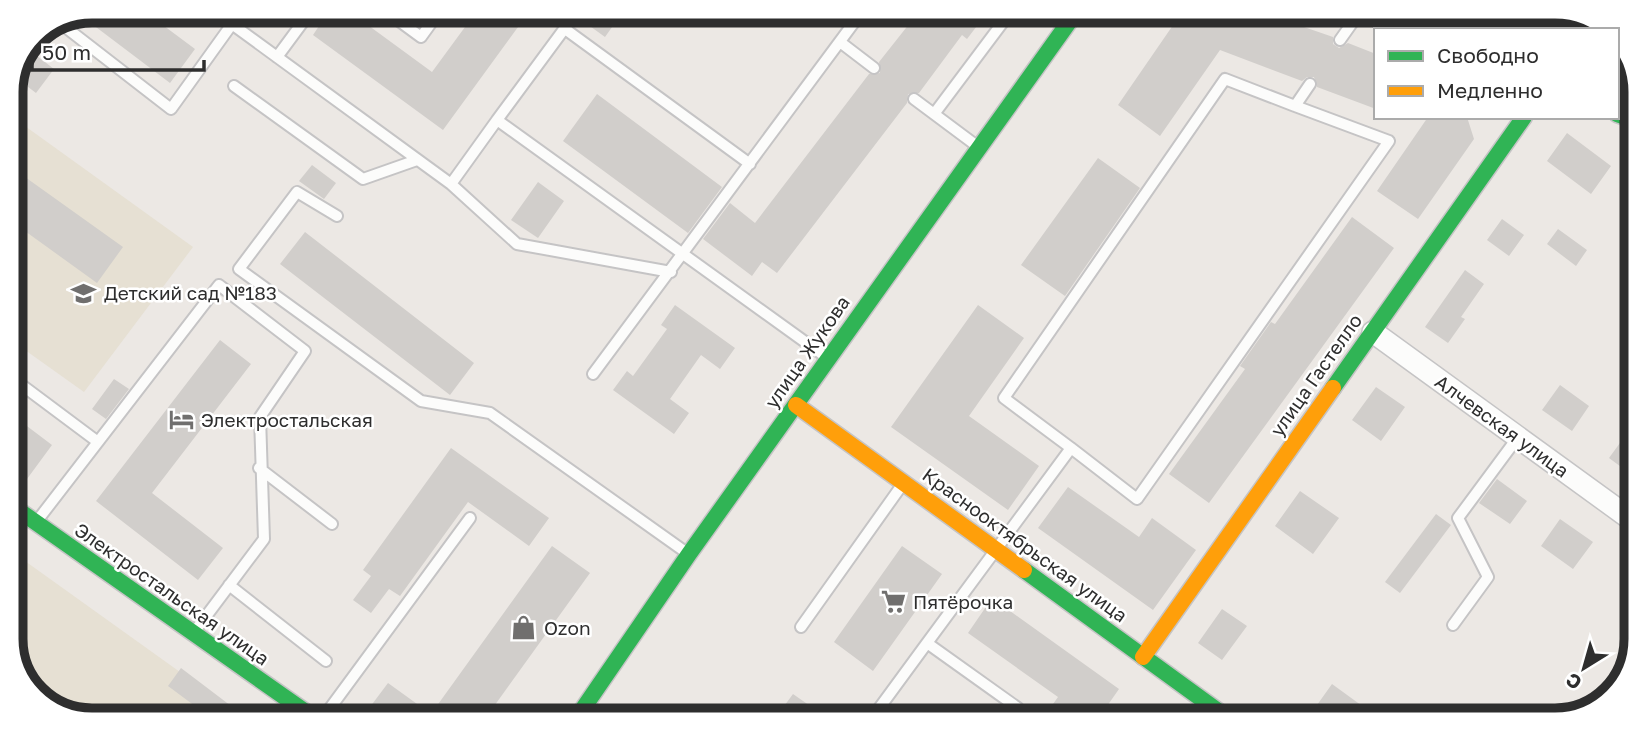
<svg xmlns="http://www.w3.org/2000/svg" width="1647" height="731" viewBox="0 0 1647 731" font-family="'Golos Text',sans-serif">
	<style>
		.education { fill: #e6e0d3 }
		.green { fill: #cee6be }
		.building { fill: #d1cecb }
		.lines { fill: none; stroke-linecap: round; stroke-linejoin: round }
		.lane-casing { stroke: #c5c4c5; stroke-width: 14 }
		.street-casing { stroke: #c5c4c5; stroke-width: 24 }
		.fast-casing { stroke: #c5c4c5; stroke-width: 19 }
		.slow-casing { stroke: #c5c4c5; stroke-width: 19 }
		.lane { stroke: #fcfcfb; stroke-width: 10 }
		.street { stroke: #fcfcfb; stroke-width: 21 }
		.fast { stroke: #30b455; stroke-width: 16 }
		.slow { stroke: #ff9f0a; stroke-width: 16 }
		.labels { text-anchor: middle; stroke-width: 5; stroke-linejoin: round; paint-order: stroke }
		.poi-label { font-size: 19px; fill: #2e2e2e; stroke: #fff; text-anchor: start }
		.street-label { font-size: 19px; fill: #2e2e2e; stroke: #fff }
		.rim { fill: none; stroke: #2e2e2e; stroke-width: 9 }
	</style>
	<rect width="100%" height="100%" fill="#ece8e4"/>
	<path class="education" d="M11,116L193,247L84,392L11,340Z
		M11,551L240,715L60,714L27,689L11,645Z"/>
	<path class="green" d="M1423,16L1587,17L1604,30H1460Z
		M1617,40L1636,86V96L1617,89Z"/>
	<path class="building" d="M91,10L144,11L195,49L170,83L80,15Z
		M329,11L350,12L432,72L476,12H529L443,130L313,35Z
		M594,13H622L605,37L587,24Z
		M917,14H986L967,39L962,35L919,93L908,94L907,103L777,273L762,262L752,276L703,239L730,203L755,223L869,74L880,73L879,62Z
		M1180,15H1269L1333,37V44L1339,48L1348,43L1376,54V109L1317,87L1314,77H1307L1302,81L1220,50L1160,136L1118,105Z
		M28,49L54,69L36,93L15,77Z
		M597,94L722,187L688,233L563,141Z
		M1428,117H1467L1474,139L1418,219L1377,191Z
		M1567,133L1611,166L1591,194L1547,161Z
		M1098,158L1140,188L1065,296L1021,265Z
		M312,165L336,183L324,199L299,181Z
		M11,167L123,247L97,283L11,221Z
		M538,182L564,201L538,238L511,220Z
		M1352,217L1394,248L1209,503L1169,474L1245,369L1240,366L1271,322L1275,324Z
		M1502,219L1524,235L1509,256L1487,240Z
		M1558,229L1587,250L1576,266L1547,244Z
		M305,232L474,363L450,395L280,264Z
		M1465,270L1484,284L1461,317L1465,319L1448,343L1425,327Z
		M675,305L735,348L720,369L701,355L670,399L689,413L674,434L613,390L627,371L633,376L667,329L661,325Z
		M978,305L1024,338L969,416L1039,466L1008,510L891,427Z
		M220,340L251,364L152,493L223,548L198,580L96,501Z
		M114,379L129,389L106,419L92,409Z
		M1560,385L1589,406L1572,431L1542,410Z
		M1376,387L1405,407L1381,441L1352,420Z
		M11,414L52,445L27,479L11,467Z
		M1633,425L1632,460V475L1609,458Z
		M451,448L549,518L529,546L468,502L400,596L389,589L371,613L353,600L371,576L363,570Z
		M1497,479L1527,501L1510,524L1479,503Z
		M1068,487L1139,537L1152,518L1196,550L1153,610L1038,528Z
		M1300,491L1339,518L1313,554L1275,526Z
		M1436,514L1451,525L1400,593L1385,582Z
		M1560,519L1593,542L1573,569L1541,546Z
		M552,546L590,573L487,716L364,715L388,683L431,714Z
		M902,546L942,574L873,671L834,642Z
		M992,598L1119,689L1098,719L1043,718L1058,697L968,633Z
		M1222,609L1247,626L1222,660L1198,643Z
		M181,668L243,715H207L168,686Z
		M1332,684L1365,708L1356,720L1307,719Z
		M793,694L826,717H776Z"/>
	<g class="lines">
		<defs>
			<path id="lane" d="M214,11L451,184L497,120L826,357
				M387,12L421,37L439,12
				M60,23L171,109L232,24
				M565,29L750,164
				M1340,40L1357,16
				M840,42L874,68
				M277,57L311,11
				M234,86L363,179L417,160
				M914,99L977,146
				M934,114L1009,14
				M497,120L576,13
				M451,184L517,244L671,272
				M337,216L297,192L239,269L421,401L490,413L687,553
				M593,374L858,17L854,14
				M11,377L98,442
				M1071,448L1004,398L1225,79L1295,106L1310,84
				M259,468L332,524
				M37,521L219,285L305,351L260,417L264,539L195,631
				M229,585L326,661
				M1453,625L1488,577L1458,518L1518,437
				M801,627L902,485
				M325,715L470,518
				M872,718L927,643
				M1010,718L1018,708L927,643L1071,448L1137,499L1389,141L1295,106"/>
			<path id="street" d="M1373,332L1632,520"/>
			<path id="fast" d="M1370,16L1404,30
				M1617,114L1636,121
				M1333,388L1524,117
				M11,505L310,715
				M1024,570L1229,719
				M578,716L689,554L1074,15"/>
			<path id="slow" d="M796,405L1024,570
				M1143,657L1333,388"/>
		</defs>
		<use href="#lane" class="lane-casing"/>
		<use href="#street" class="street-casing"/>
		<use href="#fast" class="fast-casing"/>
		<use href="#slow" class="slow-casing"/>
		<use href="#lane" class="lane"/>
		<use href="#street" class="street"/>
		<use href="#fast" class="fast"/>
		<use href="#slow" class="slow"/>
	</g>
	<defs>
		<symbol id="school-bare" viewBox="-9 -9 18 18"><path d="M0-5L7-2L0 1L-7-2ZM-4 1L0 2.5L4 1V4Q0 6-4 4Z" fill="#706f6e" stroke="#fff" stroke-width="2.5" paint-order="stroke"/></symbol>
		<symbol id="hotel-bare" viewBox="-9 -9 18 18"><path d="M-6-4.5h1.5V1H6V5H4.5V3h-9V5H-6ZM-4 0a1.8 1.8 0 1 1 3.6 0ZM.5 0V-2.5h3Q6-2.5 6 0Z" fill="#706f6e" stroke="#fff" stroke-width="2.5" paint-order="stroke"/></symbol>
		<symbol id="supermarket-bare" viewBox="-9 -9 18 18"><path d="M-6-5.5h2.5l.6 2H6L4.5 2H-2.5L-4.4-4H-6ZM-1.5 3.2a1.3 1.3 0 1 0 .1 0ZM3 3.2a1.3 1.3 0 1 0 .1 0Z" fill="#706f6e" stroke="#fff" stroke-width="2.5" paint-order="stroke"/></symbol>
		<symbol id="shop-bare" viewBox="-9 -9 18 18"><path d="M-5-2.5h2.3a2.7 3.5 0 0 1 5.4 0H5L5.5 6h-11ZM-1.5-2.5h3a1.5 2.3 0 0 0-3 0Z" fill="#706f6e" stroke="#fff" stroke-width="2.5" paint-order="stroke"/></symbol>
	</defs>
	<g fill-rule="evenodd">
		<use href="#school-bare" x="66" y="276" width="35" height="35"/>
		<use href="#hotel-bare" x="164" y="402" width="35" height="35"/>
		<use href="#supermarket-bare" x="876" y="584" width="35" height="35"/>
		<use href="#shop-bare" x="506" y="610" width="35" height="35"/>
	</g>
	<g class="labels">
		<g class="poi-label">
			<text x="104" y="300">Детский сад №183</text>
			<text x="201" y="427">Электростальская</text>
			<text x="913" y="609">Пятёрочка</text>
			<text x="544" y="635">Ozon</text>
		</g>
		<g class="street-label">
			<text transform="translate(807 352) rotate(-55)" y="7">улица Жукова</text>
			<text transform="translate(1316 375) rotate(-55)" y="7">улица Гастелло</text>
			<text transform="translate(1502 426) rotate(36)" y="7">Алчевская улица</text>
			<text transform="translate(1025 545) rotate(36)" y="7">Краснооктябрьская улица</text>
			<text transform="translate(172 594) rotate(35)" y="7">Электростальская улица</text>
		</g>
	</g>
	<path d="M0 0H1647V731H0ZM92 23H1555A69 69 0 0 1 1624 92V639A69 69 0 0 1 1555 708H92A69 69 0 0 1 23 639V92A69 69 0 0 1 92 23Z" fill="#fff" fill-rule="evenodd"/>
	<path class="rim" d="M92 23H1555A69 69 0 0 1 1624 92V639A69 69 0 0 1 1555 708H92A69 69 0 0 1 23 639V92A69 69 0 0 1 92 23Z"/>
	<rect x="1374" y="28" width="245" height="91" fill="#ffffff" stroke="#ababab" stroke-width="2"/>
	<rect x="1388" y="51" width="35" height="10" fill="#30b455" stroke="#ababab" stroke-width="2"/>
	<text x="1437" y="63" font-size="21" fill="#2e2e2e">Свободно</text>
	<rect x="1388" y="86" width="35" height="10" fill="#ff9f0a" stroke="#ababab" stroke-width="2"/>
	<text x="1437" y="98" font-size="21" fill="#2e2e2e">Медленно</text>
	<g transform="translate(1584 668) rotate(217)" stroke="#ffffff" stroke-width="5" paint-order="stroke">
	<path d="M0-5L12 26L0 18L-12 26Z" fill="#2e2e2e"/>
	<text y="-10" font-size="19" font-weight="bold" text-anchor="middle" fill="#2e2e2e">С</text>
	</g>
	<path d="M32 60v10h172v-10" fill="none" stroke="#2e2e2e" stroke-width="3.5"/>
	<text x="42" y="60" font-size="21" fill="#2e2e2e" stroke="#ffffff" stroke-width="5" paint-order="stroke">50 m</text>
</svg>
